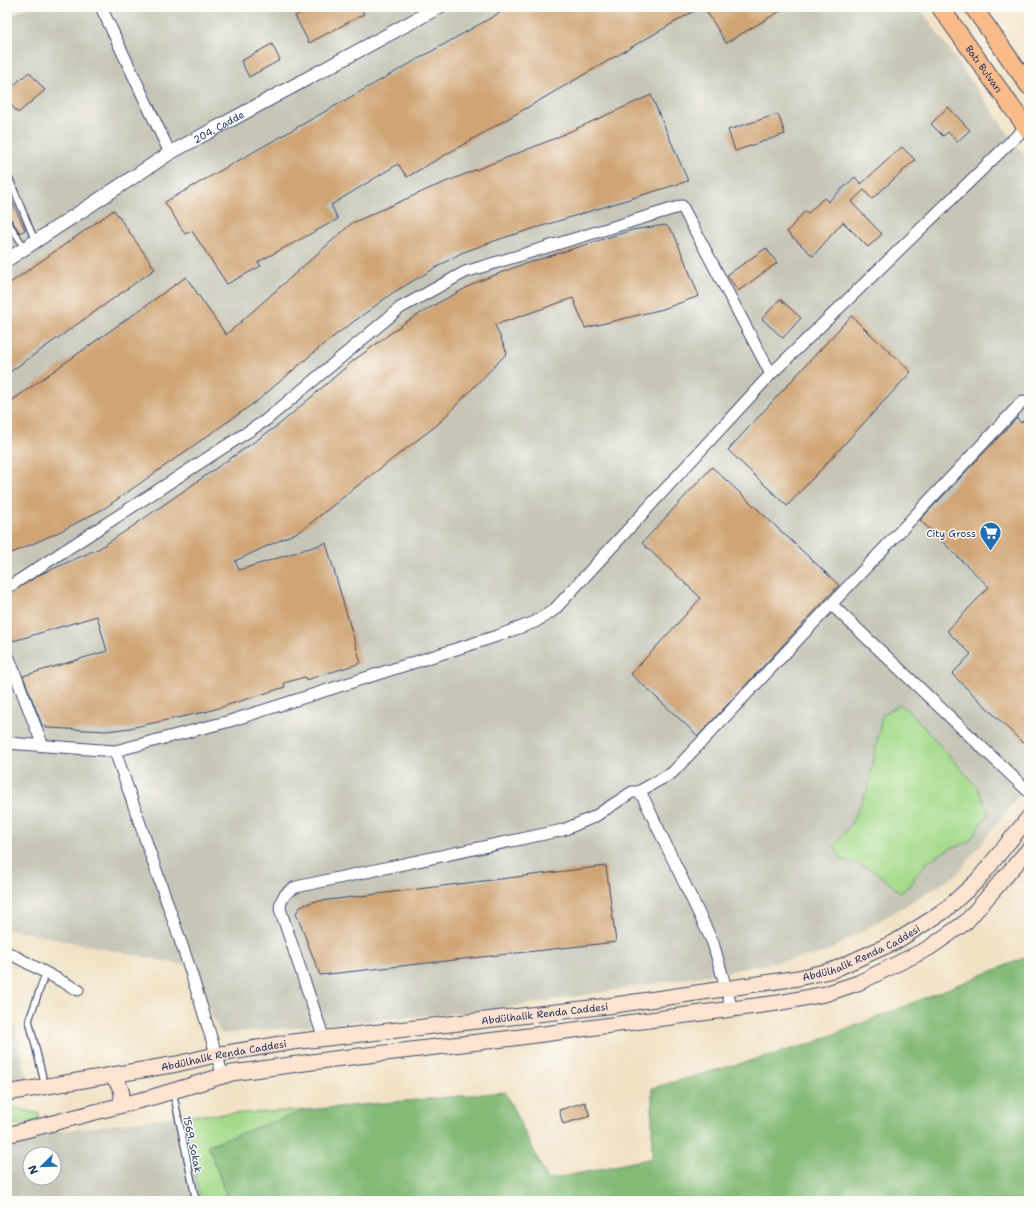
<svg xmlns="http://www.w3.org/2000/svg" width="1036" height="1208" viewBox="0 0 1036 1208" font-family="'Shantell Sans',sans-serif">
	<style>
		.industrial { fill: #c6c5b8; fill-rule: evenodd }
		.green { fill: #a4da8a; stroke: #608474 }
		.forest { fill: #83ba76; stroke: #4f746a }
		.building { fill: #d0a576 }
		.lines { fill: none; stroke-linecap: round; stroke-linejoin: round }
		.service-casing { stroke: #3b4a6d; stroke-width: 8 }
		.minor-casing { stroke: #3b4a6d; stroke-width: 13 }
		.tertiary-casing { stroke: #3b4a6d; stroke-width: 15 }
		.secondary-casing { stroke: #3b4a6d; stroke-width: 17 }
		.primary-casing { stroke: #3b4a6d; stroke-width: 19 }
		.service { stroke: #fff; stroke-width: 5.5 }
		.minor { stroke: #fff; stroke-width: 11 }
		.tertiary { stroke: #fff; stroke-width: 13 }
		.secondary { stroke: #fde4d1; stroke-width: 15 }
		.primary { stroke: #fabb8b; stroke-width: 17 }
		.labels { text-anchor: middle; stroke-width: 3; stroke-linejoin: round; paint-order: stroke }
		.street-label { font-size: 10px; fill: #1b2f5e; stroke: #fdfcf7 }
		.poi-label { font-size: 10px; fill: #1b2f5e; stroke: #fdfcf7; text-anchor: end }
	</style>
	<rect width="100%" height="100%" fill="#fdfcf7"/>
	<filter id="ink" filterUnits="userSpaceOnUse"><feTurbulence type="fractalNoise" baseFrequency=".025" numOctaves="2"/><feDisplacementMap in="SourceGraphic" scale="8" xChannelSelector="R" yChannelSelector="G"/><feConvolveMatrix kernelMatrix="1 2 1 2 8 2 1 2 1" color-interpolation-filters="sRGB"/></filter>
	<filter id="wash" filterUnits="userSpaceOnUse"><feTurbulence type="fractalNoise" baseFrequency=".012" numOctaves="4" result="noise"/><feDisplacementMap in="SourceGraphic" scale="16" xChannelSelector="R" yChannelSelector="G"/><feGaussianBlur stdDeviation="0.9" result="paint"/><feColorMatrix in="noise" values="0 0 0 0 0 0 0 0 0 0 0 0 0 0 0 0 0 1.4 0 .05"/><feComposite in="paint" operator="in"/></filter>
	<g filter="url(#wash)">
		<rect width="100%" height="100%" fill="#f1e2c4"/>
		<path class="industrial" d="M28,7H919L1029,163V782L957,875L825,953L714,974L498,1009L221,1034L189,966L7,929V18Z
			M7,1023L14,1025L29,1084L7,1088Z
			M180,1116L201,1201H7V1138ZM30,1154H54V1178H30Z"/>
		<path class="green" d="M900,704L913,715L977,787L989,813L968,843L951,848L928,861L915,876L912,884L900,893C879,873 870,865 841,860L834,846L850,825L868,789L882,715Z
			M7,1106L40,1114L37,1121L7,1126Z
			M306,1110L208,1145L228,1201H201L180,1116Z"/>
		<path class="forest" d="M1029,956V1201H228L208,1145L306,1110L505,1092L548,1180L652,1158V1088L810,1044Z"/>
		<g id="blocks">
			<path class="building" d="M313,7H360L364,14L309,43L295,16Z
				M510,7H701L407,177L398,164L331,205L338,219L258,262L261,266L227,284L192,231L185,234L165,202Z
				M704,7H787L726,43Z
				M272,44L280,60L249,77L241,61Z
				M29,72L45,90L18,113L7,100V91Z
				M651,95L688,181L503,238L461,253L394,292L326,342L257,401L105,508L57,533L7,555V404L186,277L226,335L352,223L433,187L551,140Z
				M948,107L970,130L957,142L948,132L943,136L931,124Z
				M778,114L785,134L735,151L728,130Z
				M902,147L915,160L872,199L864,190L851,202L882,234L868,247L843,222L813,256L787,232L805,211L808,213L824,198L828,202L855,177L861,184Z
				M7,190L25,230L20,233L11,219L7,217Z
				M114,210L155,269L7,374V285Z
				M666,225L674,234L699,296L663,309L585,328L573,298L495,325L507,353L437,425L361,483L302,530L235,561L239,570L326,543L361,663L306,680L305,677L284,683L285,687L209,711L130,728L106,731L48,728L42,725L23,676L107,651L97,616L13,641L7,624V595L39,575L100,548L133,526L280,424L353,361L406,322L438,303L477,282L518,266L632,230Z
				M766,248L777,263L738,291L727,275Z
				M780,299L801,318L783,338L762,319Z
				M851,316L911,372L787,506L728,450Z
				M1029,415V737L1023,743L952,674L971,654L947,631L989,587L920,520L1017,418L1021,423Z
				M712,467L839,585L698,736L631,674L701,598L642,543Z
				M606,866L616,942L320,975L296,913L300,907L312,902Z
				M585,1102L590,1116L563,1124L559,1110Z"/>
		</g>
	</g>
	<g filter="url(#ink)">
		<use href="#blocks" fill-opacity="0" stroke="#3b4a6d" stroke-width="1"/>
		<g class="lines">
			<defs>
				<path id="service" d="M10,180L35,241
					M7,221L25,248
					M45,1086L29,1020L46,972
					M173,1092L196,1201"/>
				<path id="minor" d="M101,7L170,153
					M7,588L266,420L400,308L465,272L682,206L771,374
					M831,604L1029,792
					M7,653L43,746
					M7,743L115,751L230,721L497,636L535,622L554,610L771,374L1026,127
					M115,751L189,966L223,1076
					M638,792L672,773L1023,401
					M7,952L78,990
					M324,1039L280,909C281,897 285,893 296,887L563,830L594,817L632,792H638L643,797L713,943L732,1009"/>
				<g id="tertiary">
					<path id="s1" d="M7,260L170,153L439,7"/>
				</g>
				<g id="secondary">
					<path d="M111,1075C120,1085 125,1092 120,1105"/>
					<path id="s2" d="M7,1093L177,1064L215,1055L292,1042L608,1006L798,978L833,970L895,942L943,912L977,881L1029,817"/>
					<path d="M7,1135L153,1097L232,1073L334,1059L513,1038L778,1003L825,994L858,983L929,948L966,922L1029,849"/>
				</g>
				<g id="primary">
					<path id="s3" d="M940,7L1029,131"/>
					<path d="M973,7L1029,86"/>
				</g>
			</defs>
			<use href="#service" class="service-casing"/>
			<use href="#minor" class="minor-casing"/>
			<use href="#tertiary" class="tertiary-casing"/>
			<use href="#secondary" class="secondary-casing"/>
			<use href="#primary" class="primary-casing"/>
			<use href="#service" class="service"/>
			<use href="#minor" class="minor"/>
			<use href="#tertiary" class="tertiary"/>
			<use href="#secondary" class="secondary"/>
			<use href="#primary" class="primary"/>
		</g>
	</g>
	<defs>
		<symbol id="supermarket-pin" viewBox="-11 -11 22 30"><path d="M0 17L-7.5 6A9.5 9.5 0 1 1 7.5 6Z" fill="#1f6fb2" stroke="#fdfcf7"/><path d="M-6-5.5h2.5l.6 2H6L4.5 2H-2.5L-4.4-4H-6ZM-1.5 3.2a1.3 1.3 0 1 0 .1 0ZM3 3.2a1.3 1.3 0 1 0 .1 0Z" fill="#fff"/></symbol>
	</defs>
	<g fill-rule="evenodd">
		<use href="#supermarket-pin" x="978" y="520" width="25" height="34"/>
	</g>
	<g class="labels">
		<g class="street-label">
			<text dy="4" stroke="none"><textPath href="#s3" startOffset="76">Batı Bulvarı</textPath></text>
			<text dy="4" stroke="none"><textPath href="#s1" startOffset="250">204. Cadde</textPath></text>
			<text dy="4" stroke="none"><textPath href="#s2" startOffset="868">Abdülhalik Renda Caddesi</textPath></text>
			<text dy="4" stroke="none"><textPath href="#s2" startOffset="544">Abdülhalik Renda Caddesi</textPath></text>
			<text dy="4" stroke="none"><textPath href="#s2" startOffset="220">Abdülhalik Renda Caddesi</textPath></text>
			<text transform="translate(193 1144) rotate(78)" y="4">1569. Sokak</text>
		</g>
		<g class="poi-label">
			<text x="976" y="537">City Gross</text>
		</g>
	</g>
	<rect width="1036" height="1208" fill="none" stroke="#fdfcf7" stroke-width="24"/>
	<g transform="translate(42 1166) rotate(247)"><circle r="19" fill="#fdfcf7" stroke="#a3aaba"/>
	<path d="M0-3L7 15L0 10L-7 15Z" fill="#1f6fb2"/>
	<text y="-6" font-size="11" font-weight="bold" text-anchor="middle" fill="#1b2f5e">N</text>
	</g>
</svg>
